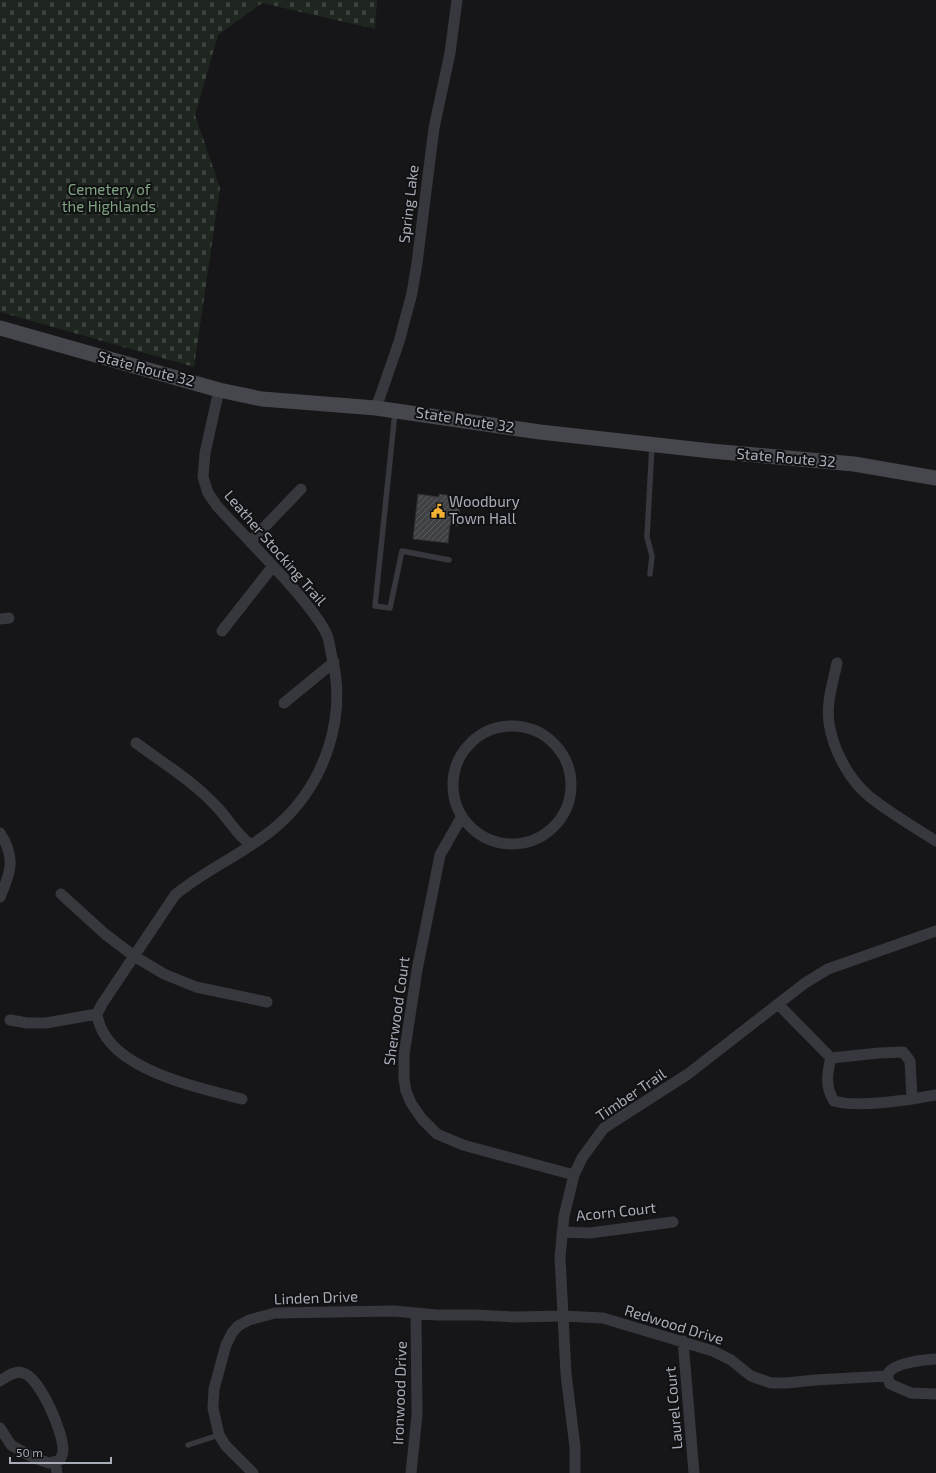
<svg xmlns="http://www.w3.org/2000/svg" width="936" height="1473" viewBox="0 0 936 1473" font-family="'Exo 2',sans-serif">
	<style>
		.cemetery { fill: url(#cemetery-stones) }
		.building { fill: url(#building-hatch); stroke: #303034 }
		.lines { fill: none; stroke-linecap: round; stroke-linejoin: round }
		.lane { stroke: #37383d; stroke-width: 5.5 }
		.street { stroke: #37383d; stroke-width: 11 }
		.secondary { stroke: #45474d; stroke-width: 15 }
		.labels { text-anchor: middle; stroke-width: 4; stroke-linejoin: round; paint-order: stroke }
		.park-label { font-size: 15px; fill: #7fa381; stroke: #111113 }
		.street-label { font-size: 15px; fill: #a8adb8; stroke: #111113 }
		.poi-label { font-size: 15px; fill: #a8adb8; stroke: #111113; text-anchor: start }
	</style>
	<defs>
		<pattern id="cemetery-stones" width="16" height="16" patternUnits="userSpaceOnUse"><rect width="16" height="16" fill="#1e261f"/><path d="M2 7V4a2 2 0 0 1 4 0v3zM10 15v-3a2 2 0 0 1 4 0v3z" fill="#3c433d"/></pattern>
		<pattern id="building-hatch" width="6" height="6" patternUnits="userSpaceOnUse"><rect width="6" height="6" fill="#404145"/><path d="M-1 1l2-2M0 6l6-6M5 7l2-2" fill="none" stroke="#595a5e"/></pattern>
	</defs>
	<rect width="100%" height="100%" fill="#161618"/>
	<path class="cemetery" d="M0,0H377L375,29L262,3L218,35L195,115L220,188L194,367L0,312Z"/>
	<path class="building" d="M418,494L439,497V494L461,497L458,526L450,525L448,543L413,539Z"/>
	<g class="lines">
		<path class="lane" d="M395,412L375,606L390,608L402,551L449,560
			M650,574L652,556L647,537L652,445
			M188,1445L219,1435"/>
		<path class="street" d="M376,408L399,342L412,293L417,263L434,128L450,53L457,0
			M250,542L301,489
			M0,619L9,618
			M222,631L273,566
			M837,663C833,682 826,703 829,723C833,750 849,780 870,797C890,813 914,827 936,841
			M284,703L334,662
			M453 785a59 59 0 1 1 118 0a59 59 0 1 1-118 0Z
			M136,743C163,763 193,781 216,806C228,818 236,834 251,845
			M461,818L440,855L417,970L404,1055V1079L406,1091L411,1103L422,1119L437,1134L463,1145L574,1175
			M0,833C16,858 11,872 0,897
			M61,894L105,934L134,956L164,974L196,987L267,1002
			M778,1004L831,1058C827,1073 825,1087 834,1101C857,1108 911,1100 936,1095
			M97,1014L102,1004L175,895C206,869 246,853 277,826C326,783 348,715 331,653C330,647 329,640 327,635C319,617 298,594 285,579C263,555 240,531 217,506L208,493L203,477L205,453L219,390
			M97,1014C104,1069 197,1087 242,1099
			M10,1020L27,1023H46L97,1014
			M831,1058L879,1053L903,1052L910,1061L912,1098
			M562,1232L590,1233L673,1222
			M683,1341L694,1473
			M936,1359C924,1360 897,1362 889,1372C886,1376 889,1381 890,1384L911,1393L936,1394
			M0,1381C6,1377 15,1370 23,1373C40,1377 64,1434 63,1451C63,1454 61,1457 60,1460L49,1463L34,1458L11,1445L0,1428
			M55,1462L57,1473
			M253,1473L226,1446L219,1435L213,1408L214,1389L226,1345L232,1333L238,1326L249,1320L275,1313L394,1311L437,1315H477L514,1317L563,1316L603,1318L713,1351L731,1360L751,1376L771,1383H787L815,1380L888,1376
			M411,1473L417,1415L416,1313
			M575,1473V1447L566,1374L560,1257L564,1216L574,1175L582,1158L604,1128L688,1074L805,983L828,969L936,931"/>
		<path class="secondary" d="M0,328L219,390L262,399L376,408L540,432L711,451L854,464L936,478"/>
	</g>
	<defs>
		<symbol id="civic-bare" viewBox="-9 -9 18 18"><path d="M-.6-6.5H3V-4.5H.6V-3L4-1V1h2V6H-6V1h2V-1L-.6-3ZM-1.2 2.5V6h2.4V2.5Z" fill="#f2b134" stroke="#111113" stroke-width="2.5" paint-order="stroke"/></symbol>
	</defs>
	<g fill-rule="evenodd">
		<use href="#civic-bare" x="428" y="501" width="20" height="20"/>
	</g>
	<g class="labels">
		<g class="park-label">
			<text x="109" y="195">Cemetery of<tspan x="109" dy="17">the Highlands</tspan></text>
		</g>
		<g class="street-label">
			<text transform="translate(409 204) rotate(-83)" y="5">Spring Lake</text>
			<text transform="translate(146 369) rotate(15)" y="5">State Route 32</text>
			<text transform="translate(465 420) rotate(9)" y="5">State Route 32</text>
			<text transform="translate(786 458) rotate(5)" y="5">State Route 32</text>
			<text transform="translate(275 548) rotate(49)" y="5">Leather Stocking Trail</text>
			<text transform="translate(397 1011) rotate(-82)" y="5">Sherwood Court</text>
			<text transform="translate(631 1095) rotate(-34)" y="5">Timber Trail</text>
			<text transform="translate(616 1212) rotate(-6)" y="5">Acorn Court</text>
			<text transform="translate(316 1298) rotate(-2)" y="5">Linden Drive</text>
			<text transform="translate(674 1325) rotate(17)" y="5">Redwood Drive</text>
			<text transform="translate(400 1393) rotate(-88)" y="5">Ironwood Drive</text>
			<text transform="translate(674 1408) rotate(-95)" y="5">Laurel Court</text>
		</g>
		<g class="poi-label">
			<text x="449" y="507">Woodbury<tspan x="449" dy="17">Town Hall</tspan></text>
		</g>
	</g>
	<path d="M10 1457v6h101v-6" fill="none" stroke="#a8adb8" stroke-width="2"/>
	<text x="16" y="1457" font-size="12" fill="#a8adb8" stroke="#111113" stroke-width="3" paint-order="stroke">50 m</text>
</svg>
